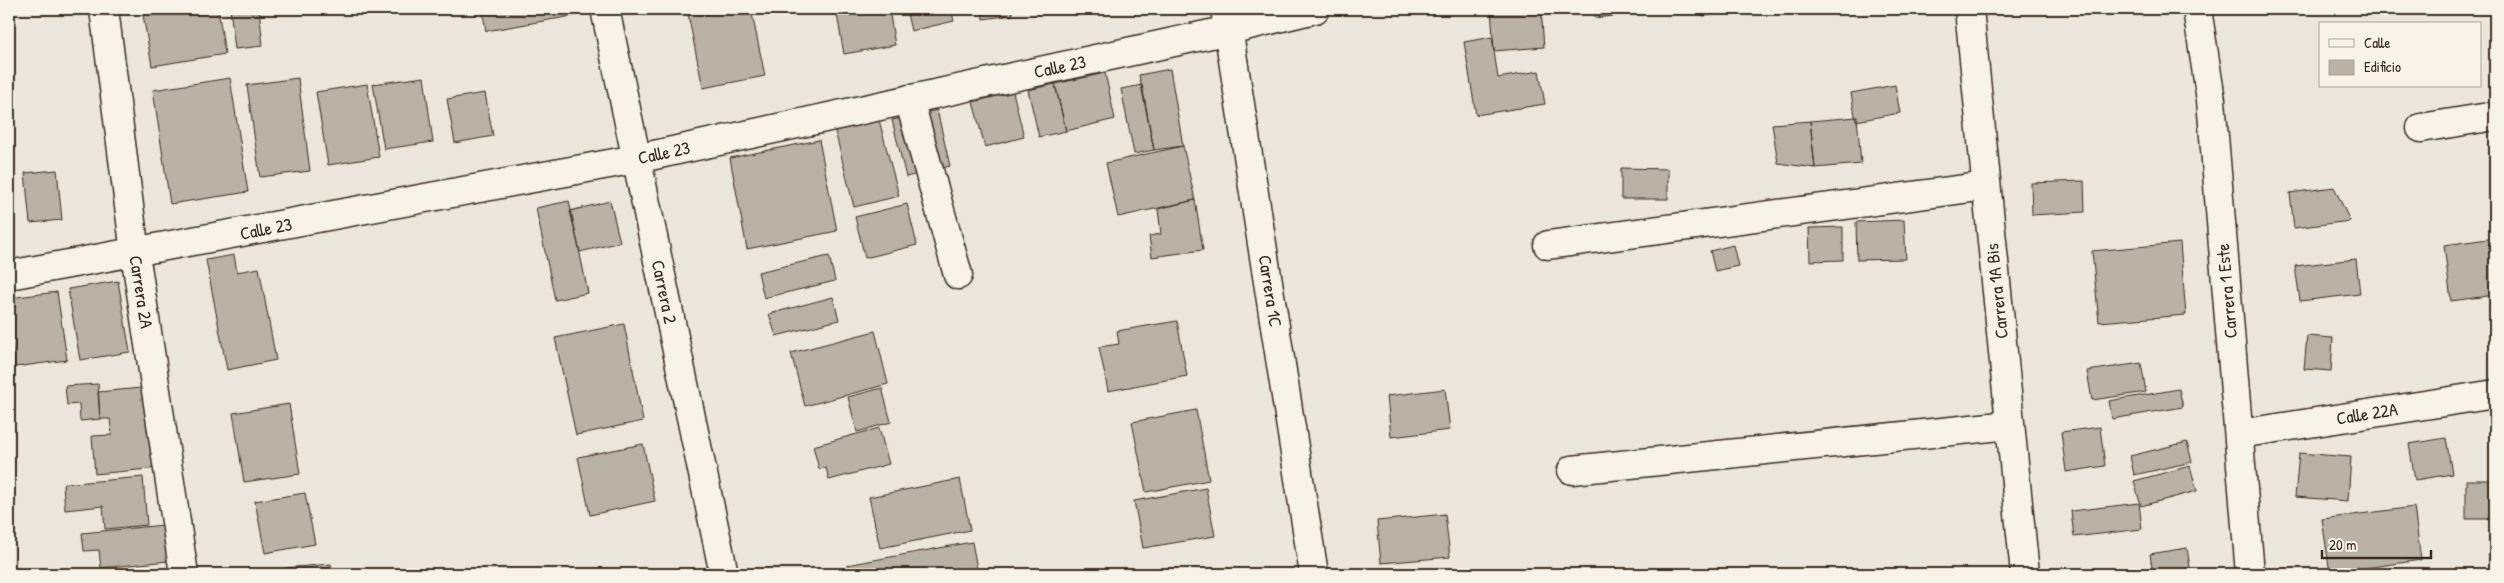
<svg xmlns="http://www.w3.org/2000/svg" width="2504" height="583" viewBox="0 0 2504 583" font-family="'Patrick Hand',sans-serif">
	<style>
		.building { fill: #bab2a7; stroke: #3b2a1e }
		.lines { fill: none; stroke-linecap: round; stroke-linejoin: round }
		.minor-casing { stroke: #3b2a1e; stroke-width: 31 }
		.minor { stroke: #f7f3e8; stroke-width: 28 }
		.labels { text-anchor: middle; stroke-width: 4; stroke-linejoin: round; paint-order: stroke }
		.street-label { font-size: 18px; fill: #3b2a1e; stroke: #f7f3e8 }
	</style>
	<rect width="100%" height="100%" fill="#ece7dc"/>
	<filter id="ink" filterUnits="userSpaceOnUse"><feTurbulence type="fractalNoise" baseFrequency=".02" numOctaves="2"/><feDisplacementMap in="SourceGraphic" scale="10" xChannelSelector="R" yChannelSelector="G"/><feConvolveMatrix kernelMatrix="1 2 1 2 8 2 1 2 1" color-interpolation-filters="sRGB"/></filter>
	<g filter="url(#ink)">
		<path class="building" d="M180,9H218L225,54L152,66L143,15Z
			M230,9H259L263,46L235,49Z
			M482,9H577L578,15L486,31Z
			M687,9H751L765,76L703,88Z
			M836,9H889L895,45L844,54Z
			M906,9H951L954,21L911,31Z
			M982,9H1012L1013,15L983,19Z
			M1491,9H1541L1544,47L1494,51Z
			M1594,9H1649V12L1595,18Z
			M1702,9H1753L1703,16Z
			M1492,37L1498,78L1539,71L1545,104L1476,115L1464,42Z
			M1170,69L1183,146L1154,150L1139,75Z
			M1105,73L1115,119L1066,131L1055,84Z
			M424,77L433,142L384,149L373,84Z
			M230,78L248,192L170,204L153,90Z
			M298,78L310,171L260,177L247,85Z
			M367,84L379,157L328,165L316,92Z
			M1055,84L1066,131L1039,137L1028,90Z
			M1142,85L1154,150L1134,154L1121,89Z
			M1895,85L1900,113L1856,121L1851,93Z
			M1013,92L1024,137L985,147L973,102Z
			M485,93L493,136L455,143L447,99Z
			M937,110L950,166L906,177L892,120Z
			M1857,117L1861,164L1815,168L1810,121Z
			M879,120L899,196L854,207L835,131Z
			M1810,121L1815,168L1778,163L1772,124Z
			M819,140L837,231L747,249L730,158Z
			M1183,146L1195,200L1118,217L1106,163Z
			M1621,168L1668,169V199H1621Z
			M57,170L62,220L30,223L25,173Z
			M2084,181L2085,212L2032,215L2031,183Z
			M2334,187L2350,221L2294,228L2290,193Z
			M1195,200L1203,250L1152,257L1149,236L1161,234L1158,209Z
			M569,201L588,293L555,300L536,208Z
			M610,201L620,242L580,252L570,211Z
			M907,204L917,245L865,258L855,217Z
			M1904,220L1906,259L1857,260L1856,222Z
			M1843,227V260L1810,261L1809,228Z
			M2495,238V295L2451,301L2444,245Z
			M2180,243L2186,315L2099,322L2092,251Z
			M1733,245L1738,266L1715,271L1710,251Z
			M234,255L237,272L259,268L276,360L227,370L206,260Z
			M829,256L835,281L764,298L758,272Z
			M2356,259L2360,294L2300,301L2295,266Z
			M118,281L130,352L80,360L68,289Z
			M57,292L67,360L15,367L9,322V298Z
			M833,297L839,320L776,336L769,314Z
			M1177,321L1187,376L1108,391L1099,347L1119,344L1117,331Z
			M624,324L643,421L576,435L555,338Z
			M875,331L888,384L805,406L791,353Z
			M2307,336L2333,338L2331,371L2304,369Z
			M2141,363L2146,392L2092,400L2087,371Z
			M98,384L100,419L80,421L79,404L67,405L65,386Z
			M152,387L159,468L95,474L92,436L112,435L110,419H100L98,392Z
			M882,388L891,422L857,432L848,397Z
			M1445,389L1450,430L1391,437L1387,396Z
			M2179,389L2183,407L2112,419L2109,401Z
			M289,404L300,474L244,482L233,413Z
			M1196,410L1209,480L1146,492L1132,422Z
			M2100,427L2105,466L2066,472L2061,432Z
			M879,428L889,464L829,480L826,468L819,469L813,446Z
			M2446,438L2452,474L2415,480L2409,444Z
			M2187,442L2192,462L2134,475L2130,456Z
			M643,444L655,501L590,515L578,457Z
			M2299,453L2351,457L2348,501L2295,497Z
			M2190,466L2197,491L2141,506L2134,481Z
			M143,477L147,525L105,529L103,506L65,510L63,484Z
			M960,479L970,530L880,548L869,497Z
			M2466,480H2494L2493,519H2466Z
			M1206,488L1215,536L1143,548L1134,501Z
			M305,493L315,544L265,553L255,501Z
			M2139,503L2142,529L2074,537L2071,511Z
			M2414,507L2421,560L2330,573L2322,519Z
			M1445,514L1450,557L1381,563L1377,521Z
			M174,524L178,560L101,568L99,550L84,551L82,533Z
			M972,542L978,574H848L847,565Z
			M2187,548L2191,574H2153L2150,554Z
			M331,564L332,574H285V568Z"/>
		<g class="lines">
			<defs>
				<path id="minor" d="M104,9L135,253L184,574
					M605,9L724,574
					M1225,9L1314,574
					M1969,9L2025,574
					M2197,9L2211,100L2250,574
					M909,99L958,275
					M2421,128L2495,116
					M1548,245L1986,186
					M9,275L636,159L1229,30L1315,9
					M2239,434L2495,394
					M1572,470L2010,425"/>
			</defs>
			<use href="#minor" class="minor-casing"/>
			<use href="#minor" class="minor"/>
		</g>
	</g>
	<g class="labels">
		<g class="street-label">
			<text transform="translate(1060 67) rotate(-12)" y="6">Calle 23</text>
			<text transform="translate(664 153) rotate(-12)" y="6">Calle 23</text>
			<text transform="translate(266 229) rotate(-11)" y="6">Calle 23</text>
			<text transform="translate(1270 291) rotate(81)" y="6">Carrera 1C</text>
			<text transform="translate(1997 291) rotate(-96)" y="6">Carrera 1A Bis</text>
			<text transform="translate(2227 291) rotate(-95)" y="6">Carrera 1 Este</text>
			<text transform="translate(141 292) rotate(81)" y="6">Carrera 2A</text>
			<text transform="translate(664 292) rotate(78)" y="6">Carrera 2</text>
			<text transform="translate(2367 414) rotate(-9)" y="6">Calle 22A</text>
		</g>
	</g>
	<rect width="2504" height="583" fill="none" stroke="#f7f3e8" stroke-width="30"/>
	<rect x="15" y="15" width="2474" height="553" fill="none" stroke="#3b2a1e" stroke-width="2" filter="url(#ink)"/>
	<rect x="2319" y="22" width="162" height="65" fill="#f7f3e8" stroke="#aca397"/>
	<rect x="2329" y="39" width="25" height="8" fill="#f7f3e8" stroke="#aca397"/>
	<text x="2364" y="48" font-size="15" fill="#3b2a1e">Calle</text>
	<rect x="2329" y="60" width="25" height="15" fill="#bab2a7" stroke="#aca397"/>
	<text x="2364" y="72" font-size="15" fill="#3b2a1e">Edificio</text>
	<path d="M2322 550v8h109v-8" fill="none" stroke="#3b2a1e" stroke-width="2.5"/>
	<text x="2329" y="550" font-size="15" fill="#3b2a1e" stroke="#f7f3e8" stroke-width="4" paint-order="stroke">20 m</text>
</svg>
